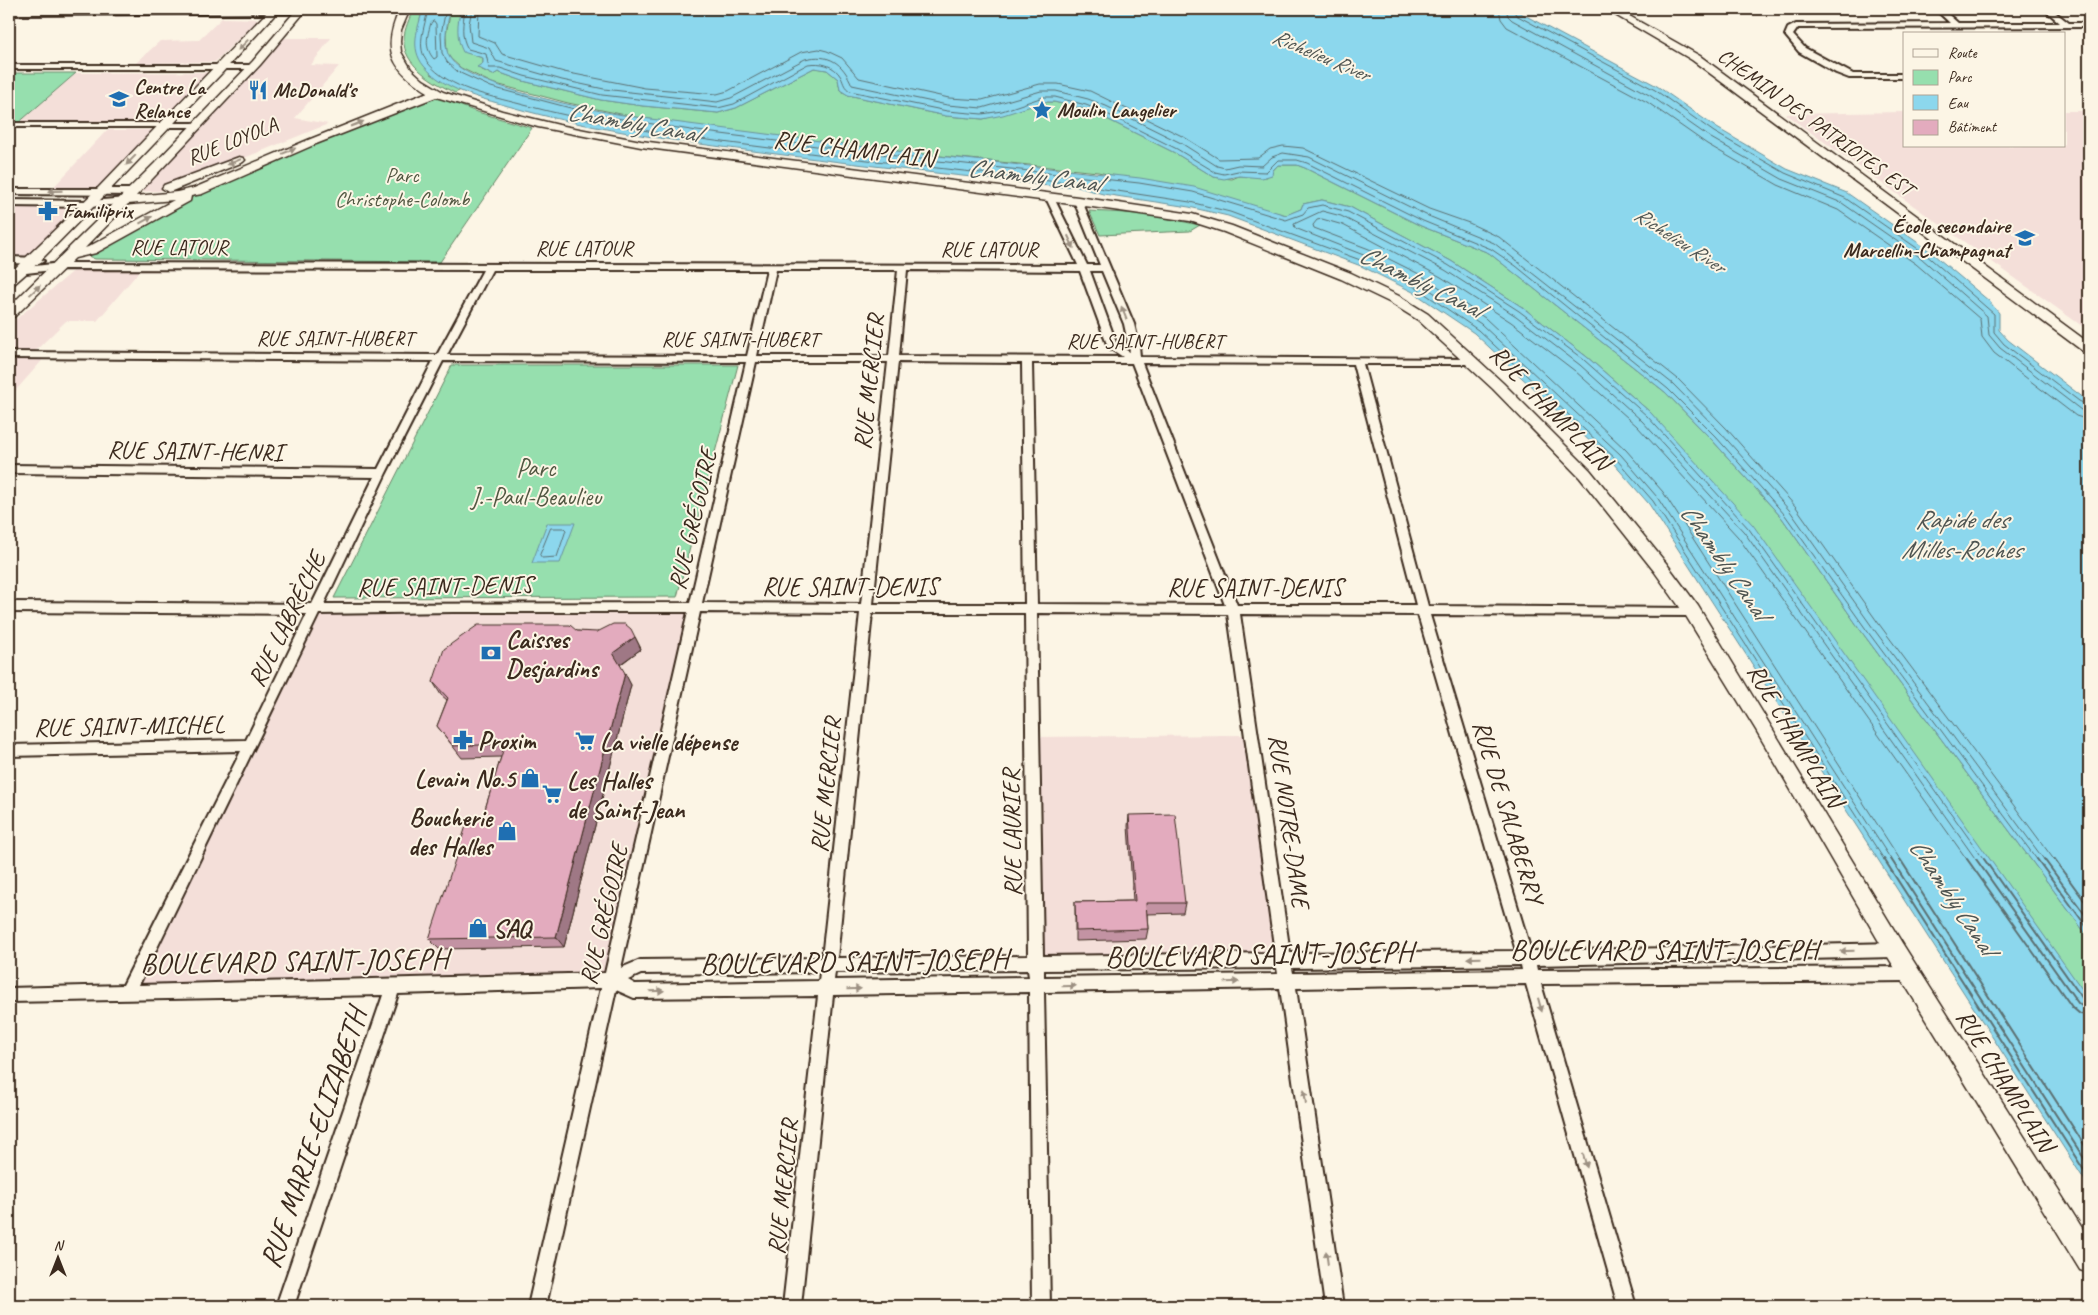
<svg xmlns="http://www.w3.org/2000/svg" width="2098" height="1315" viewBox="0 0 2098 1315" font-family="Caveat,sans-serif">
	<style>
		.built { fill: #f4dfd9 }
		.green { fill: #96dfae; stroke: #688466 }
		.water { fill: #8cd7ed; stroke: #6c929a }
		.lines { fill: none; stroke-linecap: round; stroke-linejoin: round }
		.shore-far1 { stroke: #5b6f71; stroke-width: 1 }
		.shore { stroke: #5b6f71; stroke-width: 2 }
		.street-casing { stroke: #3b2a1e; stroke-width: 4 }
		.secondary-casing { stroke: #3b2a1e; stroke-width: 3 }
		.street { fill: #fcf5e5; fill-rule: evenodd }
		.secondary { fill: #fcf5e5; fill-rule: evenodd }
		.wall { fill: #c393a3; stroke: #3b2a1e }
		.shaded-wall { fill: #9f7885; stroke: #3b2a1e }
		.building { fill: #e3abbe; stroke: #3b2a1e }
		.oneway { fill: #9c9082 }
		.labels { text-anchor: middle; stroke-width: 4; stroke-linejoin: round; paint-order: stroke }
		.far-water-label { font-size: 21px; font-style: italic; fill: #4f5552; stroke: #fcf5e5 }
		.far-poi-label { font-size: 21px; font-weight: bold; fill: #3b2a1e; stroke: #fcf5e5; text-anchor: start }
		.far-street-label { font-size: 21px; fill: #3b2a1e; stroke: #fcf5e5 }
		.far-park-label { font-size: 21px; fill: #525742; stroke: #fcf5e5 }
		.street-label { font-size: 25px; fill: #3b2a1e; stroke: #fcf5e5 }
		.park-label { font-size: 25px; fill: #525742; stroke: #fcf5e5 }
		.poi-label { font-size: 25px; font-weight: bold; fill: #3b2a1e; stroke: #fcf5e5; text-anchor: start }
		.water-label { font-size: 26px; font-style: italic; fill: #4f5552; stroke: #fcf5e5 }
		.near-street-label { font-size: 30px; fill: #3b2a1e; stroke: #fcf5e5 }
	</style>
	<rect width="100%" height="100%" fill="#fcf5e5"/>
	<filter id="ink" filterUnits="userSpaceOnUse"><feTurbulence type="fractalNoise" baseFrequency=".02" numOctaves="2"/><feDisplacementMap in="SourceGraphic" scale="10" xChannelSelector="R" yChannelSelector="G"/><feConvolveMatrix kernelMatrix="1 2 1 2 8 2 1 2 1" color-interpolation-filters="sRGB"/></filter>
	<g filter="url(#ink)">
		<path class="built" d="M222,18L259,19L215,62L136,63L160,41L199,40Z
			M277,38H331L311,65L339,66L295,118L328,124L173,187L159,191L136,192Z
			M217,72L165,125H16L76,73Z
			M2064,111H2089V331L1785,114L1904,112V146H2064Z
			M107,130H160L102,191L49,192Z
			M14,203L90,204L33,260H9V208Z
			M142,268L97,321H66L32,354L47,355L9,398V325L76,269Z
			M695,607L611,980L128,992L315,609Z
			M1242,735L1252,737L1285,960L1036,963L1033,737Z"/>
		<path class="green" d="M413,9H423L420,20L431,74L461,90L455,93C435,83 402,65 404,39C404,29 410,18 413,9Z
			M451,9H461L473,55L483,58V63L478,68L493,75L498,72L523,81L601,100L643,106L718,113L736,108L814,68L827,70L838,79L840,90L848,95L946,116L983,119L1044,102H1054L1085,109L1101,116L1175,153L1214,177L1232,179L1239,176L1267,177L1278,165H1297L1305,168L1421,226L1489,253L1665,392L1713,441L1782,518L1864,635L2089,938V1000L1933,781L1650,412L1587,357L1522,307L1451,261L1350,207L1322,200L1303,204L1301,209L1287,215L1098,172L920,154L698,126L635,117L568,103L492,83L461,68L451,59L447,53L446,34Z
			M9,73H76L16,125H9Z
			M433,95L474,111L532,128L440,262L95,259L88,256L92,250L196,195L249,170Z
			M1089,211L1145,214L1200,225L1190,231L1100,235Z
			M452,365H738L677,597L334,598Z"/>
		<path class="water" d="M423,9H451C447,22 442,45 450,58C469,88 598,111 635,117L920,154L1140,178L1194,187L1286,215L1301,209L1303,204L1322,200L1350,207L1451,261L1522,307L1587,357L1650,412L1753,525L2089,999V1187L1649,504L1613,463L1474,333L1413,292L1361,266L1228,216L1189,207L1103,194L1074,186L1058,187C967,176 875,167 784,155C691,143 598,132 508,106C480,98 444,90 424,66C409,48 418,28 423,9Z
			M461,9H1513L1657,86L1717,128L1787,169L1847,193L1927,249L1989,301L1999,313V330L2008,340L2089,402V938L1864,635L1782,518L1713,441L1665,392L1489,253L1421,226L1305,168L1297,165H1278L1273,170L1272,175L1262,178L1239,176L1224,179L1214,177L1175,153L1101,116L1085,109L1054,102H1044L1003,115L983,119L946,116L848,95L840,90L838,79L827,70L814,68L736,108L718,113L643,106L601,100L523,81L498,72L493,75L477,67L483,63V58L463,52C456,39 457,22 461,9Z
			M547,523H575L560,563H532Z"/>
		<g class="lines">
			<path class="shore-far1" d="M428,9C425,27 415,47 428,63C449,89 490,96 520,104C599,125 680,137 762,147C860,160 959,170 1058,182L1074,181L1104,189L1190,202L1230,212L1363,261L1415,287L1478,330L1617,460L1653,501L1885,861
				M446,9L441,34L442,53L447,62L458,72L491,87L597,115L697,131L920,159L1139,183L1193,192L1286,220L1303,214L1308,208L1322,205L1348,212L1448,265L1519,311L1584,360L1647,416L1749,529L1985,861
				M465,9C463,23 460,36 468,49L486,54L489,68H500L524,76L602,95L718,108L734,104L808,64C821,62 834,65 841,77C844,84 844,87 850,91L947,111L982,114L1002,111L1043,97H1055L1086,105L1103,112L1177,149L1215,172L1224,174L1238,171L1266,172L1278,160H1297L1307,163L1423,221L1491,249L1516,266L1668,389L1716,437L1785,515L1868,632L2038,861
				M472,9L469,24L471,42L489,48L496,61L562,80L604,89L717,102L731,98L805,59C829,53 843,63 852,85L947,105L982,108L1041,91H1056L1088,99L1106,106L1181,143L1217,166L1225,168L1238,165L1262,166L1272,157L1283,153L1309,157L1426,215L1494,243L1673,384L1721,433L1790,511L1873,628L2045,861
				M479,9L478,36L495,43L502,54L564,72L645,88L717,94L728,91L801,52L819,49L827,51L842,58L859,78L949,98L982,100L1040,84H1058L1090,91L1184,137L1219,159L1258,158L1270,149L1283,146L1303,148L1429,209L1469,223L1499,237L1678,379L1726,428L1796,507L1879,624L2055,861
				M1499,9L1501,19L1507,27L1647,102L1707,144L1778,185L1838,210L1916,264L1980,319L1982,337L1994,353L2076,416L2089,420
				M1506,9L1508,16L1512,20L1651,96L1711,138L1782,179L1842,203L1921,258L1987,316L1989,335L2000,348L2081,410L2089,412
				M1513,9L1516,15L1655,90L1714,132L1785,173L1845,198L1924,253L1994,314V332L2004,344L2079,401L2089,406
				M434,21L436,24L437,57L434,59C424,48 427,36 431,23Z
				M551,528H564L566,530L557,557L542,558L540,555Z
				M1892,861L1657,497L1621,455L1481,324L1418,282L1366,256L1295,228L1294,224L1322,211L1341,216L1445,270L1516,316L1580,365L1642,421L1744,532L1977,861
				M1901,861L1663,492L1626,450L1485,318L1421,275L1369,249L1314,228L1313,225L1317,220L1322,219L1343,225L1441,277L1511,322L1575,371L1637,426L1738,537L1968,861"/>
			<path class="shore" d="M1884,859L2089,1178
				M1891,859L2089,1166
				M1900,859L2089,1152
				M1967,859L2072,1007L2080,1014L2089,1015
				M1976,859L2078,1003L2083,1007L2089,1008
				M1984,859L2083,999L2089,1001
				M2037,859L2089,930
				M2044,859L2089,920
				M2054,859L2089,907"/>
			<defs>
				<path id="street" d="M1935,9H1942L1958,23H2060L2044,9H2051L2069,23H2089V27L1798,28L1793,35L1805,48L1853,74H1904V78H1849L1836,73L1799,52L1785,35L1788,28L1796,24L1950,23Z
					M299,10L303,12L301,13L9,15V11Z
					M9,65H251L255,67L251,69H9Z
					M9,123H198L202,125L198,127H9Z
					M9,189H136L140,192L136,195L9,194Z
					M1050,195L1054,198L1087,265H1100L1074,201L1078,198L1082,201L1134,324L1139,345L1140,357L1476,359L1477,361L1472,364H1363L1428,606L1696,608L1698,611L1696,614L1692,616L1430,615L1531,951L1895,943L1900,945L1902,950L1900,955L1895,957L1536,965L1537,970L1911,967L1916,969L1919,974L1916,979L1911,981L1541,984L1636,1306H1618L1526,984L1296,988L1343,1306H1325L1280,988L1044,992L1050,1306H1032L1029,992L833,995L801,1306H783L818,996L634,998L616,990L546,1306H528L601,988L398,994L294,1306H276L383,995L9,1002V988L123,985L241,751L9,756V745L246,740L307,614L9,612V602L312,604L374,477L9,473V465L378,469L433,361L9,358V352L437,355L483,270L61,269L9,275V269L61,263L1078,265L1046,198ZM492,270H767L747,356L447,355ZM776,270H898L889,356H757ZM907,270L1080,271L1108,347L1123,357L899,356ZM1090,271H1102L1124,324L1130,352L1117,345ZM443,361L746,362L690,603L324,604L386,473ZM756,362H888L861,604L702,603ZM898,362L1022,363L1025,604H873ZM1032,363H1132L1225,605L1037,604ZM1142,363L1353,364L1416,605H1237ZM453,612H688L605,973L139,985L319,614ZM700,612L860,613L822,958L640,960L621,968ZM872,613H1025L1028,956L837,958ZM1037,613L1228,614L1275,953L1043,956ZM1240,614L1418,615L1516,951L1290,953ZM1521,965L1522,970L1293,973L1292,968ZM1277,968L1278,974L1044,977V970ZM1028,970L1029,977L834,980L835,972ZM820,972L819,981L635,984L628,980L641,974Z
					M127,198L130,199V203L90,207L9,206V200L90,201Z
					M9,257L39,258L44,261L39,264L9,263Z"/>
				<path id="secondary" d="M270,9H280L221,74L106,194L38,263L14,284L9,285V274L98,188Z
					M297,9H307L260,65L136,196L177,192L194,188L308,140L428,92C391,69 381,50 400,9H410L401,30L400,41L401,52L411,69L423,80L443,92L502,111L559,125L641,141L1078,197L1192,214L1232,226L1351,273L1399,296L1428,314L1503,383L1590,470L1666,563L1698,606L1902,943L2089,1239V1273L2080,1270L1888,957L1756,730L1686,616L1654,571L1580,478L1493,389L1418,320L1389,302L1341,279L1224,232L1190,221L1078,205L641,147L538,127L436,97L316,144L202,194L191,196L190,201L96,253L75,258L14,317L9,318V307L155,163L253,61ZM174,200L88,247L85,248L128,204Z
					M1605,9H1617L1700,56L2089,343V353L2084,352L1692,60Z
					M239,157L243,158L245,160L243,162L172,191L168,192L162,188L164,185Z"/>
			</defs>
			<use href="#street" class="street-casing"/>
			<use href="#secondary" class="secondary-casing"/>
			<use href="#street" class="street"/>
			<use href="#secondary" class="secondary"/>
		</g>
		<path class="wall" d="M577,631L635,637L641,649L620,665L631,685L564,947L439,949L429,939L482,819L501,757L462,758L437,726L447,700L441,695L433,682Z
			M1129,815L1185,903L1183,913L1147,914L1148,929L1146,939L1075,941V902L1133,901L1128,826Z"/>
		<path class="shaded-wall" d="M635,637L641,649L619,665L613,653Z
			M625,673L631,685L564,947L556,937Z"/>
		<path class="building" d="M613,624H625L631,629L635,637L613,653L625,673L556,937L429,939L468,820L482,819L505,744L453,746L437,726L448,698L433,682L444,649L478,625H570L577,631L597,632Z
			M1175,814L1185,903H1146L1148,929L1076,931L1075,902L1135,901L1129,815Z"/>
		<defs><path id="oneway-solid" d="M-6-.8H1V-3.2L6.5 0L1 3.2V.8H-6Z" transform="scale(1.25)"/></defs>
		<g class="oneway">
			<use href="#oneway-solid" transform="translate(243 45) rotate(134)"/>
			<use href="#oneway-solid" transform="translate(357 124) rotate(-21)"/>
			<use href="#oneway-solid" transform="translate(289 151) rotate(-23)"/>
			<use href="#oneway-solid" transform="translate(131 160) rotate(134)"/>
			<use href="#oneway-solid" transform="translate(234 162) rotate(158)"/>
			<use href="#oneway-solid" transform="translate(55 191) rotate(179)"/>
			<use href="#oneway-solid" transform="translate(146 220) rotate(-29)"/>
			<use href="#oneway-solid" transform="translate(1071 242) rotate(65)"/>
			<use href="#oneway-solid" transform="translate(35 290) rotate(-43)"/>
			<use href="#oneway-solid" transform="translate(1124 313) rotate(-111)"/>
			<use href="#oneway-solid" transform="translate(1847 951) rotate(179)"/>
			<use href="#oneway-solid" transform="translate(1474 958) rotate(179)"/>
			<use href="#oneway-solid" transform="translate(1232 982) rotate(-1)"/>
			<use href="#oneway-solid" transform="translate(1069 986) rotate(-1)"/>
			<use href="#oneway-solid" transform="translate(854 989) rotate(-1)"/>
			<use href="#oneway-solid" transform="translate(657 991) rotate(-1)"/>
			<use href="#oneway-solid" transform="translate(1540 1005) rotate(74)"/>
			<use href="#oneway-solid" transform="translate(1305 1097) rotate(-98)"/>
			<use href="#oneway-solid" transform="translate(1585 1161) rotate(74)"/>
			<use href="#oneway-solid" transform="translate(1327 1258) rotate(-98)"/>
		</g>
	</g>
	<defs>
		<symbol id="restaurant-bare" viewBox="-9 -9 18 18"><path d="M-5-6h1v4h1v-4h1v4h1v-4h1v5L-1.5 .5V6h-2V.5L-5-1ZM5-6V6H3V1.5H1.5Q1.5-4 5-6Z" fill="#1f6fb2" stroke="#fcf5e5" stroke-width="2.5" paint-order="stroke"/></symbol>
		<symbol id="school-bare" viewBox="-9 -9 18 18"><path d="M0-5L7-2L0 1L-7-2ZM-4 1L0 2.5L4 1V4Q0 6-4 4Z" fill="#1f6fb2" stroke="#fcf5e5" stroke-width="2.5" paint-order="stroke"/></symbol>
		<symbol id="sight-bare" viewBox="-9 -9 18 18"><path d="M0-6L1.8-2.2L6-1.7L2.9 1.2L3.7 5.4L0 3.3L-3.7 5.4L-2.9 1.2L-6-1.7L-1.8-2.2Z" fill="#1f6fb2" stroke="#fcf5e5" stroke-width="2.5" paint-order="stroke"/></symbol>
		<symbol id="pharmacy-bare" viewBox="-9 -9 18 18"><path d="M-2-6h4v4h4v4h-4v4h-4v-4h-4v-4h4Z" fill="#1f6fb2" stroke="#fcf5e5" stroke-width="2.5" paint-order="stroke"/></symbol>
		<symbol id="bank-bare" viewBox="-9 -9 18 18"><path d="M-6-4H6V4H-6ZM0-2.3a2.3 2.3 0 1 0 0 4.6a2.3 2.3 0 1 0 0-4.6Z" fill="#1f6fb2" stroke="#fcf5e5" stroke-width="2.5" paint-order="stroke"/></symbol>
		<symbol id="supermarket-bare" viewBox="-9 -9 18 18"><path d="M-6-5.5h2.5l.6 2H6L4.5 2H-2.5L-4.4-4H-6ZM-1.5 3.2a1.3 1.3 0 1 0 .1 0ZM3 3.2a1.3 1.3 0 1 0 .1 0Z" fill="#1f6fb2" stroke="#fcf5e5" stroke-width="2.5" paint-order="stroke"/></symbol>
		<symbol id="shop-bare" viewBox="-9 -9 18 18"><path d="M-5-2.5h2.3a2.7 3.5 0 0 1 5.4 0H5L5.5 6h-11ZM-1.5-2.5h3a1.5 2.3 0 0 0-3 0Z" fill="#1f6fb2" stroke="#fcf5e5" stroke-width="2.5" paint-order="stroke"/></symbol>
	</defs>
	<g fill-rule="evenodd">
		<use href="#restaurant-bare" x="244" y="76" width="28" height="28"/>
		<use href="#school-bare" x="105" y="85" width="28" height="28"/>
		<use href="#sight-bare" x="1028" y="96" width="28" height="28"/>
		<use href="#pharmacy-bare" x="34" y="197" width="28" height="28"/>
		<use href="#school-bare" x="2011" y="224" width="28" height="28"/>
		<use href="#bank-bare" x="477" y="639" width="28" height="28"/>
		<use href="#pharmacy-bare" x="449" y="726" width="28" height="28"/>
		<use href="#supermarket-bare" x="571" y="727" width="28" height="28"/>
		<use href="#shop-bare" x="516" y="764" width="28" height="28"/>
		<use href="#supermarket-bare" x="538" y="780" width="28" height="28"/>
		<use href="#shop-bare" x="493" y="817" width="28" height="28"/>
		<use href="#shop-bare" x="464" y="914" width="28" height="28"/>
	</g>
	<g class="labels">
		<g class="far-water-label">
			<text transform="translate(1321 55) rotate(23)" y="7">Richelieu River</text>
			<text transform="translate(1680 240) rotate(33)" y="7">Richelieu River</text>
		</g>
		<g class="far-poi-label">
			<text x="134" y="94">Centre La<tspan x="134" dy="24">Relance</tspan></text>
			<text x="273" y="97">McDonald's</text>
			<text x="1057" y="117">Moulin Langelier</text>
			<text x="63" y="218">Familiprix</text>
			<text x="2010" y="233" text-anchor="end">École secondaire<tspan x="2010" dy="24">Marcellin-Champagnat</tspan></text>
		</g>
		<g class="far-street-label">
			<text transform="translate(1816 122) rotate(36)" y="7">CHEMIN DES PATRIOTES EST</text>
			<text transform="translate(232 141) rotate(-22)" y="7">RUE LOYOLA</text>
			<text x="179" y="254">RUE LATOUR</text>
			<text x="584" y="255">RUE LATOUR</text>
			<text x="989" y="256">RUE LATOUR</text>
			<text x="335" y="345">RUE SAINT-HUBERT</text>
			<text x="740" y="346">RUE SAINT-HUBERT</text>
			<text x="1145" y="348">RUE SAINT-HUBERT</text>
		</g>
		<g class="far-park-label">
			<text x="402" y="182">Parc<tspan x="402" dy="24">Christophe-Colomb</tspan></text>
		</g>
		<g class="street-label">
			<text transform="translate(854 148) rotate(7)" y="9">RUE CHAMPLAIN</text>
			<text transform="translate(868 382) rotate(-84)" y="9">RUE MERCIER</text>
			<text transform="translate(1551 407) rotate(46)" y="9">RUE CHAMPLAIN</text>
			<text transform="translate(195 450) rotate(1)" y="9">RUE SAINT-HENRI</text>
			<text transform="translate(692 519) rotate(-77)" y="9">RUE GRÉGOIRE</text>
			<text transform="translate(445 585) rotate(-1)" y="9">RUE SAINT-DENIS</text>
			<text x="850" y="595">RUE SAINT-DENIS</text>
			<text x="1255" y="596">RUE SAINT-DENIS</text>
			<text transform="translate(286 619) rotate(-64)" y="9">RUE LABRÈCHE</text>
			<text transform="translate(129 725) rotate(-1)" y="9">RUE SAINT-MICHEL</text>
			<text transform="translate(1796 735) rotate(59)" y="9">RUE CHAMPLAIN</text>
			<text transform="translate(825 785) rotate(-84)" y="9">RUE MERCIER</text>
			<text transform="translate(1509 812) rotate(73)" y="9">RUE DE SALABERRY</text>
			<text transform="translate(1290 821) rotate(82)" y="9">RUE NOTRE-DAME</text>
			<text transform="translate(1011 833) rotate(-91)" y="9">RUE LAURIER</text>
			<text transform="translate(603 914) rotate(-77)" y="9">RUE GRÉGOIRE</text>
			<text transform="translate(2006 1080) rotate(58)" y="9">RUE CHAMPLAIN</text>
			<text transform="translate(782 1187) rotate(-84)" y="9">RUE MERCIER</text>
		</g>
		<g class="park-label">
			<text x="536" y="476">Parc<tspan x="536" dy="29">J.-Paul-Beaulieu</tspan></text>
		</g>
		<g class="poi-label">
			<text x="506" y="648">Caisses<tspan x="506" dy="29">Desjardins</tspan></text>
			<text x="478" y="749">Proxim</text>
			<text x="600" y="750">La vielle dépense</text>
			<text x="515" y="787" text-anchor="end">Levain No.5</text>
			<text x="567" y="789">Les Halles<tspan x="567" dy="29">de Saint-Jean</tspan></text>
			<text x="492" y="826" text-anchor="end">Boucherie<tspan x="492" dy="29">des Halles</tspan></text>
			<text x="493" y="937">SAQ</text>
		</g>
		<g class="water-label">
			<text transform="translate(633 122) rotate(10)" y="9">Chambly Canal</text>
			<text transform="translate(1034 175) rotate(7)" y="9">Chambly Canal</text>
			<text transform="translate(1421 281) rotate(26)" y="9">Chambly Canal</text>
			<text x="1961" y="528">Rapide des<tspan x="1961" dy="30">Milles-Roches</tspan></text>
			<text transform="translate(1725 561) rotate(55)" y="9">Chambly Canal</text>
			<text transform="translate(1953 896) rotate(56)" y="9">Chambly Canal</text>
		</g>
		<g class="near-street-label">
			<text x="1664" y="959">BOULEVARD SAINT-JOSEPH</text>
			<text transform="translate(1259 954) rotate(-1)" y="10">BOULEVARD SAINT-JOSEPH</text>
			<text transform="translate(294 961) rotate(-1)" y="10">BOULEVARD SAINT-JOSEPH</text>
			<text transform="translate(854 961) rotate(-1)" y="10">BOULEVARD SAINT-JOSEPH</text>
			<text transform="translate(313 1138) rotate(-71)" y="10">RUE MARIE-ELIZABETH</text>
		</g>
	</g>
	<rect width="2098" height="1315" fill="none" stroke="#fcf5e5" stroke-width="30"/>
	<rect x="15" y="15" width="2068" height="1285" fill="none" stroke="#3b2a1e" stroke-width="2" filter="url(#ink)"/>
	<rect x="1903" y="32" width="162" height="115" fill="#fcf5e5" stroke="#afa495"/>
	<rect x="1913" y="49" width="25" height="8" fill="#fcf5e5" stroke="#afa495"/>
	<text x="1948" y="58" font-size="15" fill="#3b2a1e">Route</text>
	<rect x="1913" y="70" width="25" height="15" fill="#96dfae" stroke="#afa495"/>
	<text x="1948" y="82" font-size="15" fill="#3b2a1e">Parc</text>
	<rect x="1913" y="95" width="25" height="15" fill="#8cd7ed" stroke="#afa495"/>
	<text x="1948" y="108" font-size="15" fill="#3b2a1e">Eau</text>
	<rect x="1913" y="120" width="25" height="15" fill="#e3abbe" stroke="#afa495"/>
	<text x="1948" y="132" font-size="15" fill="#3b2a1e">Bâtiment</text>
	<g transform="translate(58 1258)" stroke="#fcf5e5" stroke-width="4" paint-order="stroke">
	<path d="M0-4L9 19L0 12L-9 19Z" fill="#3b2a1e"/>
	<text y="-8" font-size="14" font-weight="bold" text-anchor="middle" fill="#3b2a1e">N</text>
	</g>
</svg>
